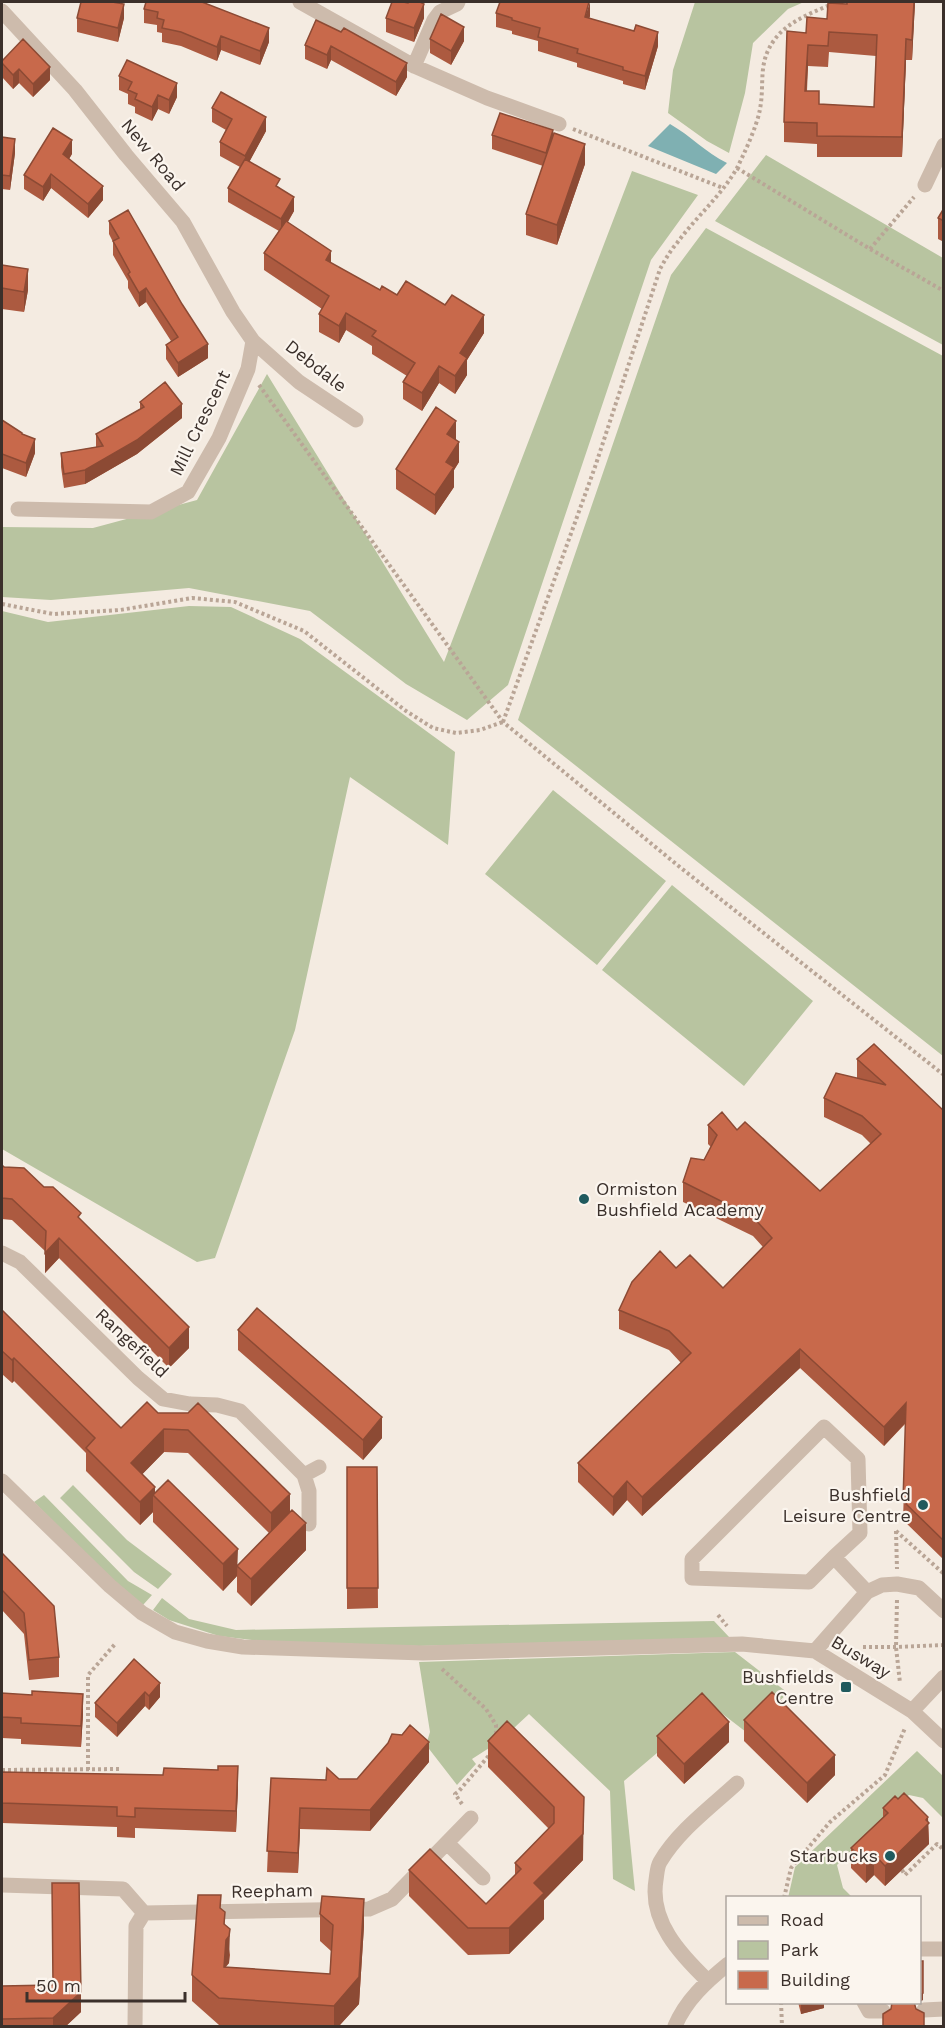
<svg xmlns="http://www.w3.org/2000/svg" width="945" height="2028" viewBox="0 0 945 2028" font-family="'Work Sans',sans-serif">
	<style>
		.green { fill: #b8c4a0 }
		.water { fill: #7fb0b2 }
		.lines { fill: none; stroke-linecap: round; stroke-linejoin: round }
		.path { stroke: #b9a596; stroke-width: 4; stroke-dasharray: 3 3; stroke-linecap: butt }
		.minor { stroke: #cdbbac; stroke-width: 15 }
		.wall { fill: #ac5a40; fill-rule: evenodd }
		.shaded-wall { fill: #8c4a34 }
		.building { fill: #c8694b; stroke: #8c4a34; stroke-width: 1.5; fill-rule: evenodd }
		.poi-dot { fill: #1f5a5e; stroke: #fbf5ee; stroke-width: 2 }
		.labels { text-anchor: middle; stroke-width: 4.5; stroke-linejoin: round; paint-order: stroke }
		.street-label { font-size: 18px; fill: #3b302b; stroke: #fbf5ee }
		.poi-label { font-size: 18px; fill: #3b302b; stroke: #fbf5ee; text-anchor: end }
	</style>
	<rect width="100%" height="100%" fill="#f4ebe1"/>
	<path class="green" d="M695,2H804L788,9L753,43L745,93L729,153L707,141L668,113L673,70Z
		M766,155L943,258V345L715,221Z
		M632,171L698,195L651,260L508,685L467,720L406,684L310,611L189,588L51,600L2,597V527L93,528L197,500L267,374L444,662Z
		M706,228L943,356V1056L518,720L671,275Z
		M189,606L231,607L300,639L455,752L448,845L350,777L295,1030L215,1258L197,1262L2,1149V611L48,622Z
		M553,790L666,881L597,965L485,874Z
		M672,885L813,1001L744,1086L602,970Z
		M73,1485L127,1540L172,1574L158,1589L134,1572L60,1498Z
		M44,1495L128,1581L152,1595L143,1605L102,1571L34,1502Z
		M162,1598L189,1619L236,1630L714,1621L730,1638L419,1646L260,1641L219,1636L169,1620L153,1610Z
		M735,1652L788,1693L746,1732L702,1698L657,1753L624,1781L635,1891L613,1879L610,1791L529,1714L500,1741L472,1759L476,1764L457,1785L426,1745L430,1732L419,1662Z
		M917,1751L943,1776V1818L923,1798L909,1795L899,1802L837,1865L843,1888L852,1897L788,1898L795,1867Z"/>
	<path class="water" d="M670,124C691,136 705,152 727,163L716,174L648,146Z"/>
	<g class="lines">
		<path class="path" d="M573,129L723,188
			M737,168L870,249L944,291
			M870,249L914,197
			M259,385L503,722L681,868L944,1075
			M2,604L53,614L120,610L192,598L235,602L304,631L406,711L433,728L456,733L480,730L503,722
			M503,722L595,467L660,269C665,260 670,251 677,243C696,217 721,196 737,168C745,152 757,126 760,109C765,82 757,63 775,39C788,21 816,11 837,2
			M896,1531L897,1569
			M896,1531L944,1574
			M897,1600L896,1647L900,1683
			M718,1615L727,1626
			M863,1647H896L944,1645
			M442,1669L486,1709L496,1725V1735
			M2,1770L121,1769
			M88,1770V1675L116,1643
			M462,1804L455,1794L459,1791L491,1753
			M902,1870L905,1875L937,1844L944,1850
			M784,1898L791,1868L830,1822L885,1775L905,1728
			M781,2002L782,2026"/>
		<path class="minor" d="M300,2L414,66L487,98L559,124
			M2,11L75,90L126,155L183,222L233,312L253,341L299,382L356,420
			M414,66L434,20L440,12L457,4L458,2
			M925,185L944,145
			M18,509L151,512L188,492L219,438L248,369L253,341
			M2,1253L20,1262L138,1378L163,1399L190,1404L217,1405L240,1411L304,1475
			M2,1481L110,1586L142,1613L175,1632L207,1641L243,1647L423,1653L742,1644L815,1651L912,1711L944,1741
			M309,1524V1491L304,1475L319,1467
			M834,1557L809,1582L692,1578V1559L824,1427L858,1459L860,1533L834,1557L867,1592
			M815,1651L867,1592L882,1585L897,1584L919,1588L944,1611
			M912,1711L944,1677
			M447,1843L483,1878
			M2,1885L123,1889L144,1913L136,1926L135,2026
			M144,1913L369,1909L392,1899L471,1818
			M920,1949H944
			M708,1981C680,1954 649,1921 656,1880C657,1874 657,1867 660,1862C678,1831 711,1807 737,1783
			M864,2002L869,2011H883
			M924,2010L944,2009
			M675,2026C686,2000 706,1982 728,1964"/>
	</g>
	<path class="wall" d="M146,2L269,42L260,65L221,50L217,61L181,46L162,42V33L157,32V25L144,23V9Z
		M915,2L912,60H906L902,157H817V144L784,142V122L806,33L827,19ZM829,52L876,56L874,107L819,104L807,91L808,66L828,67Z
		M496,13L590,16L589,18L658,46L645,90L623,84V81L577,67V63L538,51V41L512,34V31L496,27Z
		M77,18H124L118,42L77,32Z
		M386,18H424L414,42L386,32Z
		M316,20L407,77L396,96L331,60L327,69L305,59V45Z
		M430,39L464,41L451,65L430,53Z
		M2,61L50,80L33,97L19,83L13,89L2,77Z
		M119,76L177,97L169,114L158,109L152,121L135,113V107L128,104V94L119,90Z
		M212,108L266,131L249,162L280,188L294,211L288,222L331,263L380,290L397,295L484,333L467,360V375L455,394L439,383L422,411L403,399V382L407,376L372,354V346L346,330L339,343L319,332V314L322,309L264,270V253L279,231L228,202V188L240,167L220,156V142L226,130L212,122Z
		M492,135L553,136L585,164L557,245L526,235V214L543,166L492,149Z
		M2,137L15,153L10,190L2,189Z
		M72,154L69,159L103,200L88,218L51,188L43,201L24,189V175Z
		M944,208V242L938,239V218Z
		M109,221L208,358L178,377L166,359V345L171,341L146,302L139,307L128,288V281L113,255V242L109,234Z
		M2,265L28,290L24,312L2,309Z
		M140,402L182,418L137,454L85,484L64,488L61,467V453L96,447V434L140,409Z
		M2,420L22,434L35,453L26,477L2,468Z
		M456,440L459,462L454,470V487L435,515L396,489V469Z
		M857,1059L944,1111V1560L903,1520L906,1423L884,1446L800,1368L642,1516L627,1500L613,1516L578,1482V1463L681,1363L669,1350L619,1329V1310L676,1268L723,1288L763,1247L753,1236L683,1202V1182L704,1160L711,1147L708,1144V1125L737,1130L820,1191L871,1144L862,1135L824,1117V1098L857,1078Z
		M2,1165L81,1220L189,1348L169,1368L59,1258L45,1273V1251L12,1220L2,1219Z
		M2,1310L121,1428L158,1413H188L290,1512L306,1550L251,1606L237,1592V1576L223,1591L153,1522V1512L140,1525L86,1471V1453L14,1381L12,1383L2,1374ZM164,1452L188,1453L269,1533L238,1565L155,1494L142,1474Z
		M238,1330L382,1438L363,1460L238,1350Z
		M347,1467H377L378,1608L347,1609Z
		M2,1553L59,1657V1677L29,1680L24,1634L2,1610Z
		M134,1659L160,1697L149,1710L145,1706L117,1737L95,1717V1703Z
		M2,1693L83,1714L81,1747L21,1744V1739L2,1738Z
		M744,1720L835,1775L807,1803L744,1741Z
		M507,1721L583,1860L544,1900V1919L509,1954L468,1955L409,1896V1870L486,1904L515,1875V1863L549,1829L488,1767V1741Z
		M657,1736L729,1742L684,1784L657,1756Z
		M429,1762L370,1831L300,1829L298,1873L267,1872L271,1778L326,1780L339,1779H357Z
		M2,1772L238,1787L236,1832L135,1828V1838L117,1837V1827L2,1823Z
		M898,1799L928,1822L929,1844L885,1886L874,1875L866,1883L851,1868V1848L883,1817V1808Z
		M221,1908L225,1925L230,1955L229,1963L226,1967L330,1974L331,1951L320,1941V1914L364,1926L359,2004L339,2026H245L219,2025L192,2001V1975Z
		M2,1986L81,2012L66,2026H2Z
		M798,2002H824V2008L801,2014Z"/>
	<path class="shaded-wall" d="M590,2V16L585,31V17Z
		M914,2H915L912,60V40Z
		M124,4V18L118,42V28Z
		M424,4V18L414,42V28Z
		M464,27V41L451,65V51Z
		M269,28V42L260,65V51Z
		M658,32V46L645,90V76Z
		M221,36V50L217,61V47Z
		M906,39V60L902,157V137Z
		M808,45V66L805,111V91Z
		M331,46V60L327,69V55Z
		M407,63V77L396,96V82Z
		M50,67V80L33,97V84Z
		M19,69V83L13,89V75Z
		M177,83V97L169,114V100Z
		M158,95V109L152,121V107Z
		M266,117V131L245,170V156Z
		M553,130V144L546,167V153Z
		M15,139V153L10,190V176Z
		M72,140V154L63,168V154Z
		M585,144V164L557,245V225Z
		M51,174V188L43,201V187Z
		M103,186V200L88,218V204Z
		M294,197V211L281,233V219Z
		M331,251V269L326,260Z
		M28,269V290L24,312V292Z
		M146,288V302L139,307V293Z
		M346,313V330L339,343V326Z
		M484,315V333L467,360V375L455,394V376L460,353Z
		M208,344V358L178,377V363Z
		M439,366V383L422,411V393Z
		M182,404V418L137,454L85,484V470Z
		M456,421V441L447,434Z
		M35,439V453L26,477V463Z
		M459,442V462L454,470V487L435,515V495L446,462Z
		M59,1238V1258L45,1273V1253Z
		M189,1327V1348L169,1368V1348Z
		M800,1349V1368L642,1516V1497Z
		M14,1358V1381L12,1383V1360Z
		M906,1403V1422L884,1446V1427Z
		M382,1417V1438L363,1460V1440Z
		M164,1429V1452L131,1486V1463Z
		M627,1481V1500L613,1516V1497Z
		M155,1487V1497L153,1495V1512L140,1525V1502Z
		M290,1494V1517L271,1536V1513Z
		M306,1523V1550L251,1606V1579Z
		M238,1549L237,1576L223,1591V1564Z
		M160,1683V1697L149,1710V1696Z
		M145,1692V1706L117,1737V1723Z
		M83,1694V1714L81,1747V1726Z
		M729,1722V1742L684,1784V1764Z
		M429,1742V1762L370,1831V1810Z
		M835,1755V1775L807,1803V1783Z
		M238,1766V1787L236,1832V1811Z
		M584,1797L583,1860L544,1900V1919L509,1954V1928Z
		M300,1808V1829L298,1873V1853Z
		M928,1817L929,1844L885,1886V1866Z
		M874,1854V1875L866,1883V1862Z
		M364,1899V1926L359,2004L339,2026H334V2006Z
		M230,1929L229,1963L226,1966L224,1994V1967L226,1940Z
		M81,1992V2012L66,2026H53V2018Z
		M923,1993V2000L920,2002V1995Z
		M801,2002H824V2008L801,2014Z"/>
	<path class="building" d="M81,2H112L124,4L118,28L77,18Z
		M146,2H202L269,28L260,51L221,36L217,47L181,32L162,28L164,20L157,18L158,12L144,9Z
		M392,2H403L408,3L409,2H420L424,4L414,28L386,18Z
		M500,2H589L585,17L634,31L636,25L658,32L645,76L623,70V67L577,53L578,49L538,37L540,28L512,20V18L496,13Z
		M847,2H914L912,40L906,39L902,137L817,136V123L784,122L787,31L806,33L807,17L827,19L828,3L847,4ZM829,32L877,35L874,107L819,104V91H805L808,45L828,46Z
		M441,14L464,27L451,51L430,39Z
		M316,20L341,32L344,28L407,63L396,82L331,46L327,55L305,45Z
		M23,39L50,67L33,84L19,69L13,75L2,63V61Z
		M127,60L177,83L169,100L158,95L152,107L135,99L137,94L128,90L132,82L119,76Z
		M221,92L266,117L245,156L220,142L232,119L212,108Z
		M500,113L553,130L546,153L492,135Z
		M53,128L72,140L63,154L103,186L88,204L51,174L43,187L24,175Z
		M554,133L585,144L557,225L526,214Z
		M2,137L15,139L10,176L2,175Z
		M245,159L280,179L276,186L294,197L281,219L228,188Z
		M944,208V221L938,218Z
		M128,210L182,304L208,344L178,363L166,345L178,337L146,288L139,293L128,274L130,272L113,241L119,238L109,221Z
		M286,221L331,251L326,260L380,290L382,286L397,295L406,281L445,305L452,295L484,315L460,353L467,358L455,376L439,366L422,393L403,382L415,363L372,336L376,331L346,313L339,326L319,314L329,296L264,253Z
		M2,265L28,269L24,292L2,288Z
		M165,382L182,404L137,440L85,470L64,474L61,453L103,446L96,434L144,407L140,402Z
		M436,407L456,421L447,434L459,442L446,462L454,467L435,495L396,469Z
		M2,420L22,433V434L35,439L26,463L2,454Z
		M874,1044L944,1111V1541L903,1501L906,1403L884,1427L800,1349L642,1497L627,1481L613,1497L578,1463L691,1353L669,1331L619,1310L632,1282L660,1251L676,1268L690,1255L723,1288L772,1238L753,1217L683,1182L691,1158L704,1160L717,1135L708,1125L722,1112L737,1130L745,1122L820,1191L881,1134L862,1116L824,1098L836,1073L886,1085L857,1059Z
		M2,1165L4,1167L24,1168L44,1187H53L81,1213L78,1217L189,1327L169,1348L59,1238L45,1253L46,1231L12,1199L2,1198Z
		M257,1308L382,1417L363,1440L238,1330Z
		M2,1310L121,1428L147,1402L158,1413H188L198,1403L290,1494L271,1513L188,1430L164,1429L131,1463L155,1487L140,1502L86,1448L95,1438L14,1358L12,1360L2,1351Z
		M347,1467H377L378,1588H347Z
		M168,1480L238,1549L223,1564L153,1495Z
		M292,1510L306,1523L251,1579L237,1566Z
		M2,1553L54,1606L59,1657L29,1660L24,1613L2,1590Z
		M134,1659L160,1683L149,1696L145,1692L117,1723L95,1703Z
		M32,1691L83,1694L81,1726L21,1723V1718L2,1717V1693L32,1695Z
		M772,1692L835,1755L807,1783L744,1720Z
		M702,1693L729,1722L684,1764L657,1736Z
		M507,1721L584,1797L583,1834L534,1883L544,1893L509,1928H468L409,1870L430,1849L486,1904L521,1869L515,1863L554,1823V1807L488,1741Z
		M410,1725L429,1742L370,1810L300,1808L298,1853L267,1851L271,1778L326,1780L327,1768L339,1779H357L388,1743L392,1734L402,1735Z
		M218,1766H238L236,1811L135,1808V1817L117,1816V1807L2,1803V1772L163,1775L164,1768L218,1770Z
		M904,1793L928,1817L926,1820L929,1823L885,1866L874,1854L866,1862L851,1848L888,1813L883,1808L895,1796L898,1799Z
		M52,1883H79L81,1992L53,2018L2,2019V1986L53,1985Z
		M198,1895H221L220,1908L225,1912L224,1924L230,1929L229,1936L226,1940L224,1967L330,1974L333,1925L320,1914L322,1896L364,1899L359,1977L334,2006L219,1998L192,1975Z
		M920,1961H923V1993L920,1995Z
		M892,2002H914L916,2009L924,2013V2026H883V2014L891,2009Z"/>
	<g class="poi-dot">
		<circle cx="584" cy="1199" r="6"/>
		<circle cx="923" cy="1505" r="6"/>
		<rect x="840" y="1681" width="12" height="12" rx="3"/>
		<circle cx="890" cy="1856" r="6"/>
	</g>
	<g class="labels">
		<g class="street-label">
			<text transform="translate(153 155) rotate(50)" y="6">New Road</text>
			<text transform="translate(316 366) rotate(38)" y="6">Debdale</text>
			<text transform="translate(200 423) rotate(-64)" y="6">Mill Crescent</text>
			<text transform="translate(132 1343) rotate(43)" y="6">Rangefield</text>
			<text transform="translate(861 1657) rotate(31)" y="6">Busway</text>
			<text transform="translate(272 1891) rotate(-1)" y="6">Reepham</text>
		</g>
		<g class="poi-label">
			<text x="596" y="1195" text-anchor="start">Ormiston<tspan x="596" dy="21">Bushfield Academy</tspan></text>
			<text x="911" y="1501">Bushfield<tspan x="911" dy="21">Leisure Centre</tspan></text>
			<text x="834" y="1683">Bushfields<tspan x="834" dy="21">Centre</tspan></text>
			<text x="878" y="1862">Starbucks</text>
		</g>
	</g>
	<rect width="945" height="2028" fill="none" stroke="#3b302b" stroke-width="6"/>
	<rect x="726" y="1896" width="195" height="108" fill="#fbf5ee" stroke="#aea6a0" stroke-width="1.5"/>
	<rect x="738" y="1916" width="30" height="9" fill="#cdbbac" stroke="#aea6a0" stroke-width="1.5"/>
	<text x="780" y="1926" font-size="18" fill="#3b302b">Road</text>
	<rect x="738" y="1941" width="30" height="18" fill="#b8c4a0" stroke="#aea6a0" stroke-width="1.5"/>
	<text x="780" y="1956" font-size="18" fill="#3b302b">Park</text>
	<rect x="738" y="1971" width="30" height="18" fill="#c8694b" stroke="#aea6a0" stroke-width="1.5"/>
	<text x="780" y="1986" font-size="18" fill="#3b302b">Building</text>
	<path d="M27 1992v9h158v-9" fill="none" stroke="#3b302b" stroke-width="3"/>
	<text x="36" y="1992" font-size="18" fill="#3b302b" stroke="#fbf5ee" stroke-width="4.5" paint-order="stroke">50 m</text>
</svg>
